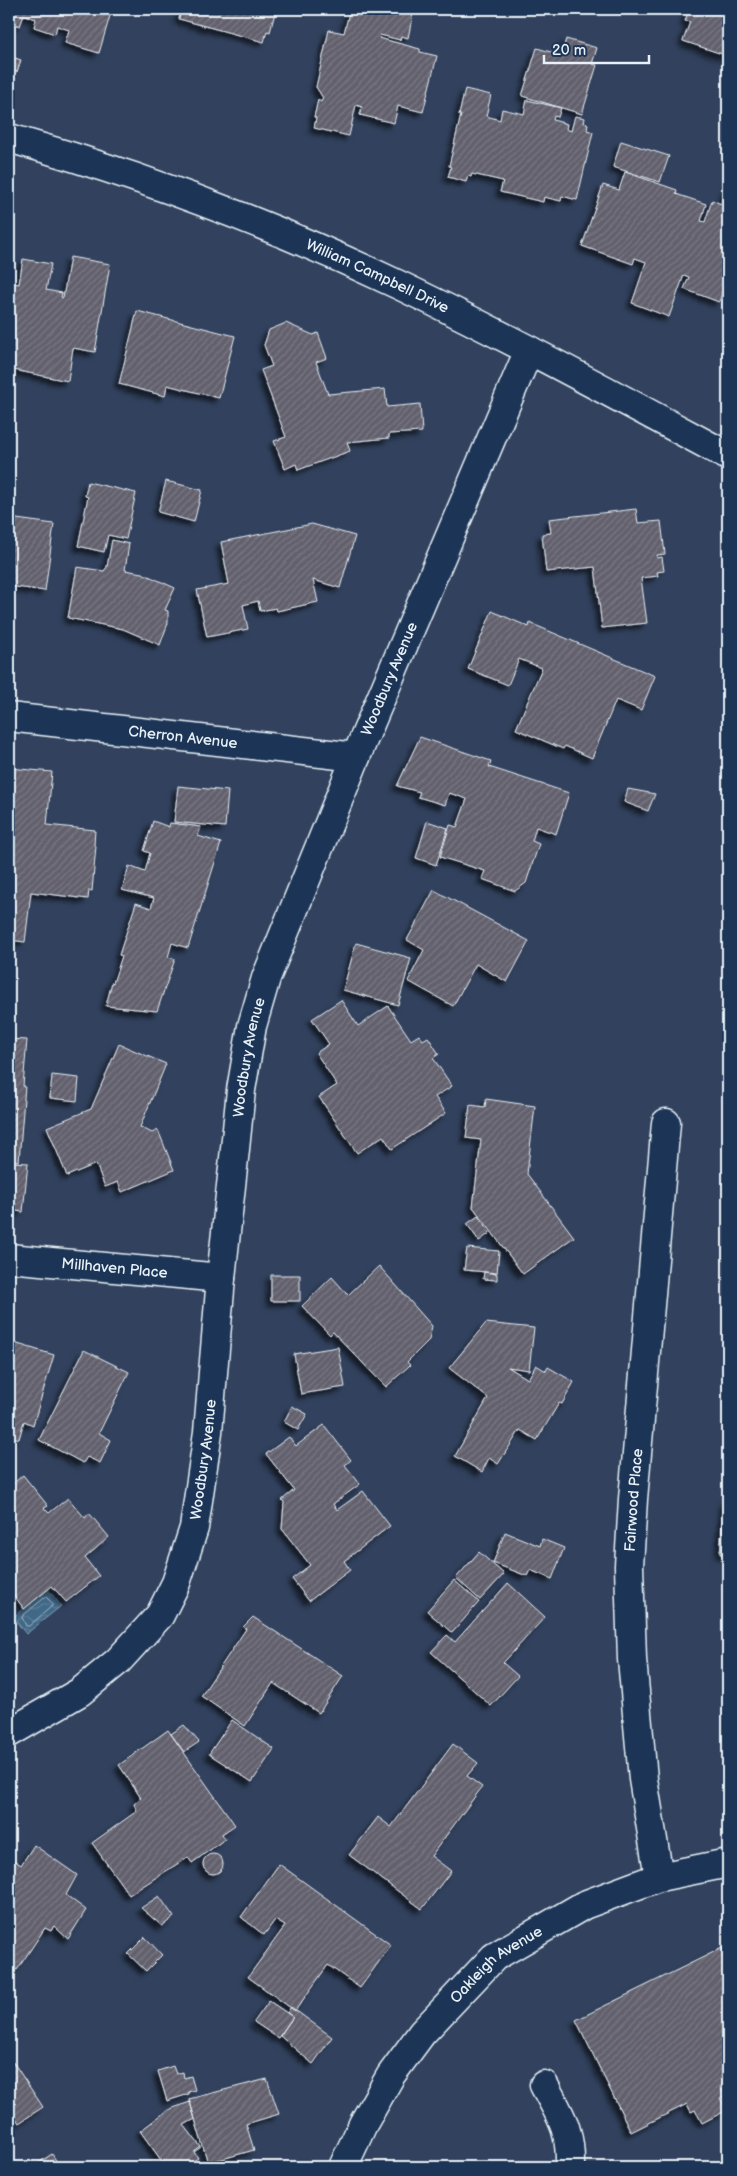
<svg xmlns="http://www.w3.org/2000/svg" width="737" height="2176" viewBox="0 0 737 2176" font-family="'Balsamiq Sans',sans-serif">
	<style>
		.water { fill: url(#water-waves); stroke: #839fb4 }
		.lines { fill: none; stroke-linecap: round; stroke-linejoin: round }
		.shore { stroke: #a5bacb; stroke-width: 1 }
		.building { fill: url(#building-hatch); stroke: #e8f1f8; filter: url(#shadow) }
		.minor-casing { stroke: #e8f1f8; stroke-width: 31 }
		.tertiary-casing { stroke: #e8f1f8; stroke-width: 31 }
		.minor { stroke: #1d3557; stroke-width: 28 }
		.tertiary { stroke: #1d3557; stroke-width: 28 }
		.labels { text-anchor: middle; stroke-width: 4; stroke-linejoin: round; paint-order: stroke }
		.street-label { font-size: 15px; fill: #e8f1f8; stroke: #1d3557 }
	</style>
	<defs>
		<pattern id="water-waves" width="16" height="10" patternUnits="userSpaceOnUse" patternTransform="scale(1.25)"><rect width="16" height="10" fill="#406887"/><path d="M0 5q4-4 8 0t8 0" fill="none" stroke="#5c7e99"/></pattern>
		<pattern id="building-hatch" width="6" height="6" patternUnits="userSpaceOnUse" patternTransform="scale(1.25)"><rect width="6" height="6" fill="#63616d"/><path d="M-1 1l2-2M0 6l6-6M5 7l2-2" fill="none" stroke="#797883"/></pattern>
		<filter id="shadow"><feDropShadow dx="-4.5" dy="4.5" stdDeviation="2.5" flood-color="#0009"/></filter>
	</defs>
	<rect width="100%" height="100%" fill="#32425e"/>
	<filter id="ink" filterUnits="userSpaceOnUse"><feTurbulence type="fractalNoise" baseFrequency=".02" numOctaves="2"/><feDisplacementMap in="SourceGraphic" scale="10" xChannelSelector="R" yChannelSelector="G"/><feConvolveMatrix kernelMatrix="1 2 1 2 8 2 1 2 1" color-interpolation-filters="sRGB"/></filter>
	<g filter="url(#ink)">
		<path class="water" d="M48,1589L61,1606L26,1634L13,1617Z"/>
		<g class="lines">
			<path class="shore" d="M46,1597L52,1603V1606L29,1626H26L22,1617Z"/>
		</g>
		<path class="building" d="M9,9H112L99,53L65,43L69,30L57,26L55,34L34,27L36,19L24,15L20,26L9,22Z
			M184,9H276L270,32L267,31L264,42L179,19L181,11H184Z
			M350,9H406L405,12L413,14L408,38L401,36L400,40L380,35L379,38L420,49V52L437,56L423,112L398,106L394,123L360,115L362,107L356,105L349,136L314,128L316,118L314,117L318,100L321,102L323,98L316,87L329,30L344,33Z
			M689,9H728V56L683,41L690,22L685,21Z
			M566,39L597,48L592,64L597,65L582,114L522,96L537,48L561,55Z
			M9,56L21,60L17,72L9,69Z
			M465,89L491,95L486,116L500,120L502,109L524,114L527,100L561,108L558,117L554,116L553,120L567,124L566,129L571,131L575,116L585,118L584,123L588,124L587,130L593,132L577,200L562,196L561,201L544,197L543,202L500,192L503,181L472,174L471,177L468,176L466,182L448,177L451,167L449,166L461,115H459Z
			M621,141L669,156L660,182L613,167Z
			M625,172L677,190L676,194L706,204L701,221L705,222L712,200L721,204L728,182V275L719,302L684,289L689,277L684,275L669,317L632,303L646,262L635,258L633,264L582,246L603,185L619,190Z
			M70,257L110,264L95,352L73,348L68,381L9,369V282L19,284L23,259L51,264L46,290L62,293L61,297L63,298Z
			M137,311L235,336L219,398L167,385L165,396L119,384Z
			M286,323L313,335L318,333L327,358L316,362L328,394L385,389L387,407L420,404L422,432L389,434V438L347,442L350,451L298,470L296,464L285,469L274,441L286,437L261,370L272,366L264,345L269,330Z
			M166,481L202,490L194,522L158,512Z
			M88,482L136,493L126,539L108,535L104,552L78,546L88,497L85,496Z
			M636,509L638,523L661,521L665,554L657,555V558L662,557L664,571L657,572L658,576L641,578L647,623L602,628L595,567L546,572L542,534L551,533L549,519Z
			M9,518L54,524L45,591L9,586V591Z
			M312,524L355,536L340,588L313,580L318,602L277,611L276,608L260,611L258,601L243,605L248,629L207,637L197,590L229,584L221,542Z
			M112,540L129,544L125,570L142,573L175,588L165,610L168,611V623L160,645L123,629L68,618L77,567L104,571L107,567Z
			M492,611L529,627L530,623L655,676L641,710L616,700L592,758L565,746L563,749L516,729L542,668L519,659L508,685L468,669Z
			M420,737L491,761L489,767L569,793L556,834L536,827L532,841L539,844L526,883L515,891L482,879L485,871L440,857L450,825L457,827L467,799L449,793L445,805L418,797L420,792L397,786Z
			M9,768L52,772L47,825L95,830L94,845L96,846L92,891L89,890L88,899L31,892L25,942L9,940Z
			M178,786L228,791L225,827L174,822Z
			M628,789L655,794L648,811L624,802Z
			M153,821L169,827L170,823L201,827L198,836L221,843L188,948L172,943L168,957L175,959L157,1011L106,1006L112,982L113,983L122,956L119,955L136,903L151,908L154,898L122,890L129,866L145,872L150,853L144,851Z
			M427,821L448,828L436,865L416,858Z
			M434,890L529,941L507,982L476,964L453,1006L408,981L424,950L407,940Z
			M356,943L411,958L398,1005L343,990Z
			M341,1000L358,1026L388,1006L411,1040L419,1035L423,1040L428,1037L439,1054L433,1058L452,1086L435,1097L446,1113L392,1149L383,1136L357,1153L319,1097L337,1085L316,1053L329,1044L312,1019Z
			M9,1039L27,1040L23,1086H25L19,1161L9,1160Z
			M119,1044L166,1064L140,1127L152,1133L158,1130L174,1170L122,1192L118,1182L105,1187L96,1164L67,1176L47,1127L91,1109Z
			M52,1075L79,1078L77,1101L50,1098Z
			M486,1099L535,1106L527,1174L574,1237L523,1274L473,1207L481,1140L466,1138L470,1105L485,1107Z
			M12,1162L28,1163L23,1212L9,1210Z
			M478,1216L490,1233L479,1241L467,1224Z
			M467,1248L499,1251L497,1273L464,1270Z
			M379,1266L432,1326L429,1340L407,1362L410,1365L386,1387L333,1332L330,1335L302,1306L332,1277L348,1295Z
			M484,1272L497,1274V1280L483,1279Z
			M271,1275H300V1301H271Z
			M486,1323L534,1328L529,1370L508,1367L528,1379L536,1365L546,1371L548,1367L574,1382L562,1404L559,1403L537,1440L520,1430L498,1464L489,1458L482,1472L455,1456L488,1398L449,1368Z
			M11,1342L54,1355L33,1425L24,1421L19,1439L9,1436V1351Z
			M338,1347L345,1387L301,1394L294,1354Z
			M84,1350L129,1372L99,1433L111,1440L100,1463L87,1457L83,1463L39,1440Z
			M292,1406L307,1414L298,1430L284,1422Z
			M324,1425L351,1460L345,1465L360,1484L333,1504L337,1510L363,1491L390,1526L344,1561L350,1570L309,1601L292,1579L310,1565L282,1529L284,1502L282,1500L294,1490L266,1454L289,1437L296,1446Z
			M23,1475L48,1506L44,1508L49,1513L68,1498L85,1518L89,1513L109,1537L85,1558L99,1576L66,1602L52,1586L24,1609L13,1594L9,1598V1487Z
			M728,1500V1554H720L724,1502Z
			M505,1532L540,1546L542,1539L564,1548L552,1579L530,1570L527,1576L493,1563Z
			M479,1552L504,1574L480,1600L456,1578Z
			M454,1580L479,1602L452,1633L427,1611Z
			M508,1583L545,1617L503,1663L518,1676L491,1706L431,1652L447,1635L455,1642Z
			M253,1617L343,1676L319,1713L273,1683L245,1726L201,1696L246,1629L243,1627Z
			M232,1720L274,1749L252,1782L209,1754Z
			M184,1725L199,1742L184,1752L171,1734Z
			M168,1730L235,1825L222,1834L225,1839L192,1863L188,1857L129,1895L92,1843L137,1811L134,1804L141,1798L119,1765Z
			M453,1744L478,1763L467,1776L482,1787L431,1856L451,1871L422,1909L349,1855L378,1817L391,1827Z
			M34,1845L77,1875L66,1895L86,1910L68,1939L54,1926L51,1931L45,1928L17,1970L9,1964V1857L21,1865Z
			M203 1864a10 10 0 1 1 20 0a10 10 0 1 1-20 0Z
			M279,1864L391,1945L360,1988L328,1965L295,2011L248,1977L285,1926L275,1920L264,1935L241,1917Z
			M159,1896L174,1917L162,1926L141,1908Z
			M145,1937L162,1955L146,1971L128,1954Z
			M722,1948L728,1960V2083L720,2087L725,2096L720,2098L727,2110L702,2123L695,2110L691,2112L687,2104L631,2132L576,2020Z
			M269,2001L293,2017L278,2038L254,2022Z
			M291,2007L332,2037L313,2064L280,2036L293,2017L287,2013Z
			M13,2062L43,2107L19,2123L9,2108V2065Z
			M173,2066L176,2074L183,2072L184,2078L191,2076L195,2090L188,2092L189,2094L167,2101L158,2071Z
			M267,2079L279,2114L246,2124L254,2150L208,2163L189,2099Z
			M190,2102L195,2119L184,2125L201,2147L194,2152L198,2158L185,2167L174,2166L166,2167L140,2131L168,2110Z
			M52,2154L60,2167H32Z"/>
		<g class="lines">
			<defs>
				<g id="minor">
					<path id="s1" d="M9,717L356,757"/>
					<path id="s2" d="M9,1258L221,1278"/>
					<path id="s3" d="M9,1733L80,1692L118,1661L160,1615L176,1583L194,1528L208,1432L221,1278L235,1149L241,1090L252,1026L266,978L356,757L529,350"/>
					<path id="s4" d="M659,1877L643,1779L632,1659L629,1566L633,1499L666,1123"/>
					<path d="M544,2085C561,2117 571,2129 570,2167"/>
					<path id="s5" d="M343,2167L363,2124L391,2075L422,2033L494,1957L584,1905L659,1877L728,1863"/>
				</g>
				<g id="tertiary">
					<path id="s6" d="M9,138C143,176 275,226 401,286C512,339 620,398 728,456"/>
				</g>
			</defs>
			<use href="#minor" class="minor-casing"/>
			<use href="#tertiary" class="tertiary-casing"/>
			<use href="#minor" class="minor"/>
			<use href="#tertiary" class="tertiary"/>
		</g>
	</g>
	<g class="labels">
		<g class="street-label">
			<text dy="5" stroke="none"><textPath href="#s6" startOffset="394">William Campbell Drive</textPath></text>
			<text dy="5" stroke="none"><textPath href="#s3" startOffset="1166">Woodbury Avenue</textPath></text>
			<text dy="5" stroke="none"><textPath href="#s1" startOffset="175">Cherron Avenue</textPath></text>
			<text dy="5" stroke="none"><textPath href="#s3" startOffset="761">Woodbury Avenue</textPath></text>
			<text dy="5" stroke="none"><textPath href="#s2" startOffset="106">Millhaven Place</textPath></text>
			<text dy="5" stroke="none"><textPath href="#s3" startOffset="356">Woodbury Avenue</textPath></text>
			<text dy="5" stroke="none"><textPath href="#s4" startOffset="379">Fairwood Place</textPath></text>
			<text dy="5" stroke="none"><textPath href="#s5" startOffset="258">Oakleigh Avenue</textPath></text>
		</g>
	</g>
	<rect width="737" height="2176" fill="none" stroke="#1d3557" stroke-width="30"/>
	<rect x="15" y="15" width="707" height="2146" fill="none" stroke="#e8f1f8" stroke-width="2" filter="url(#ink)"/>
	<path d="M544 55v8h105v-8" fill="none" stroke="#e8f1f8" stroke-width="2.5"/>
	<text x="552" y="55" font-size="15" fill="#e8f1f8" stroke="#1d3557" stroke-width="4" paint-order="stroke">20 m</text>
</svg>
